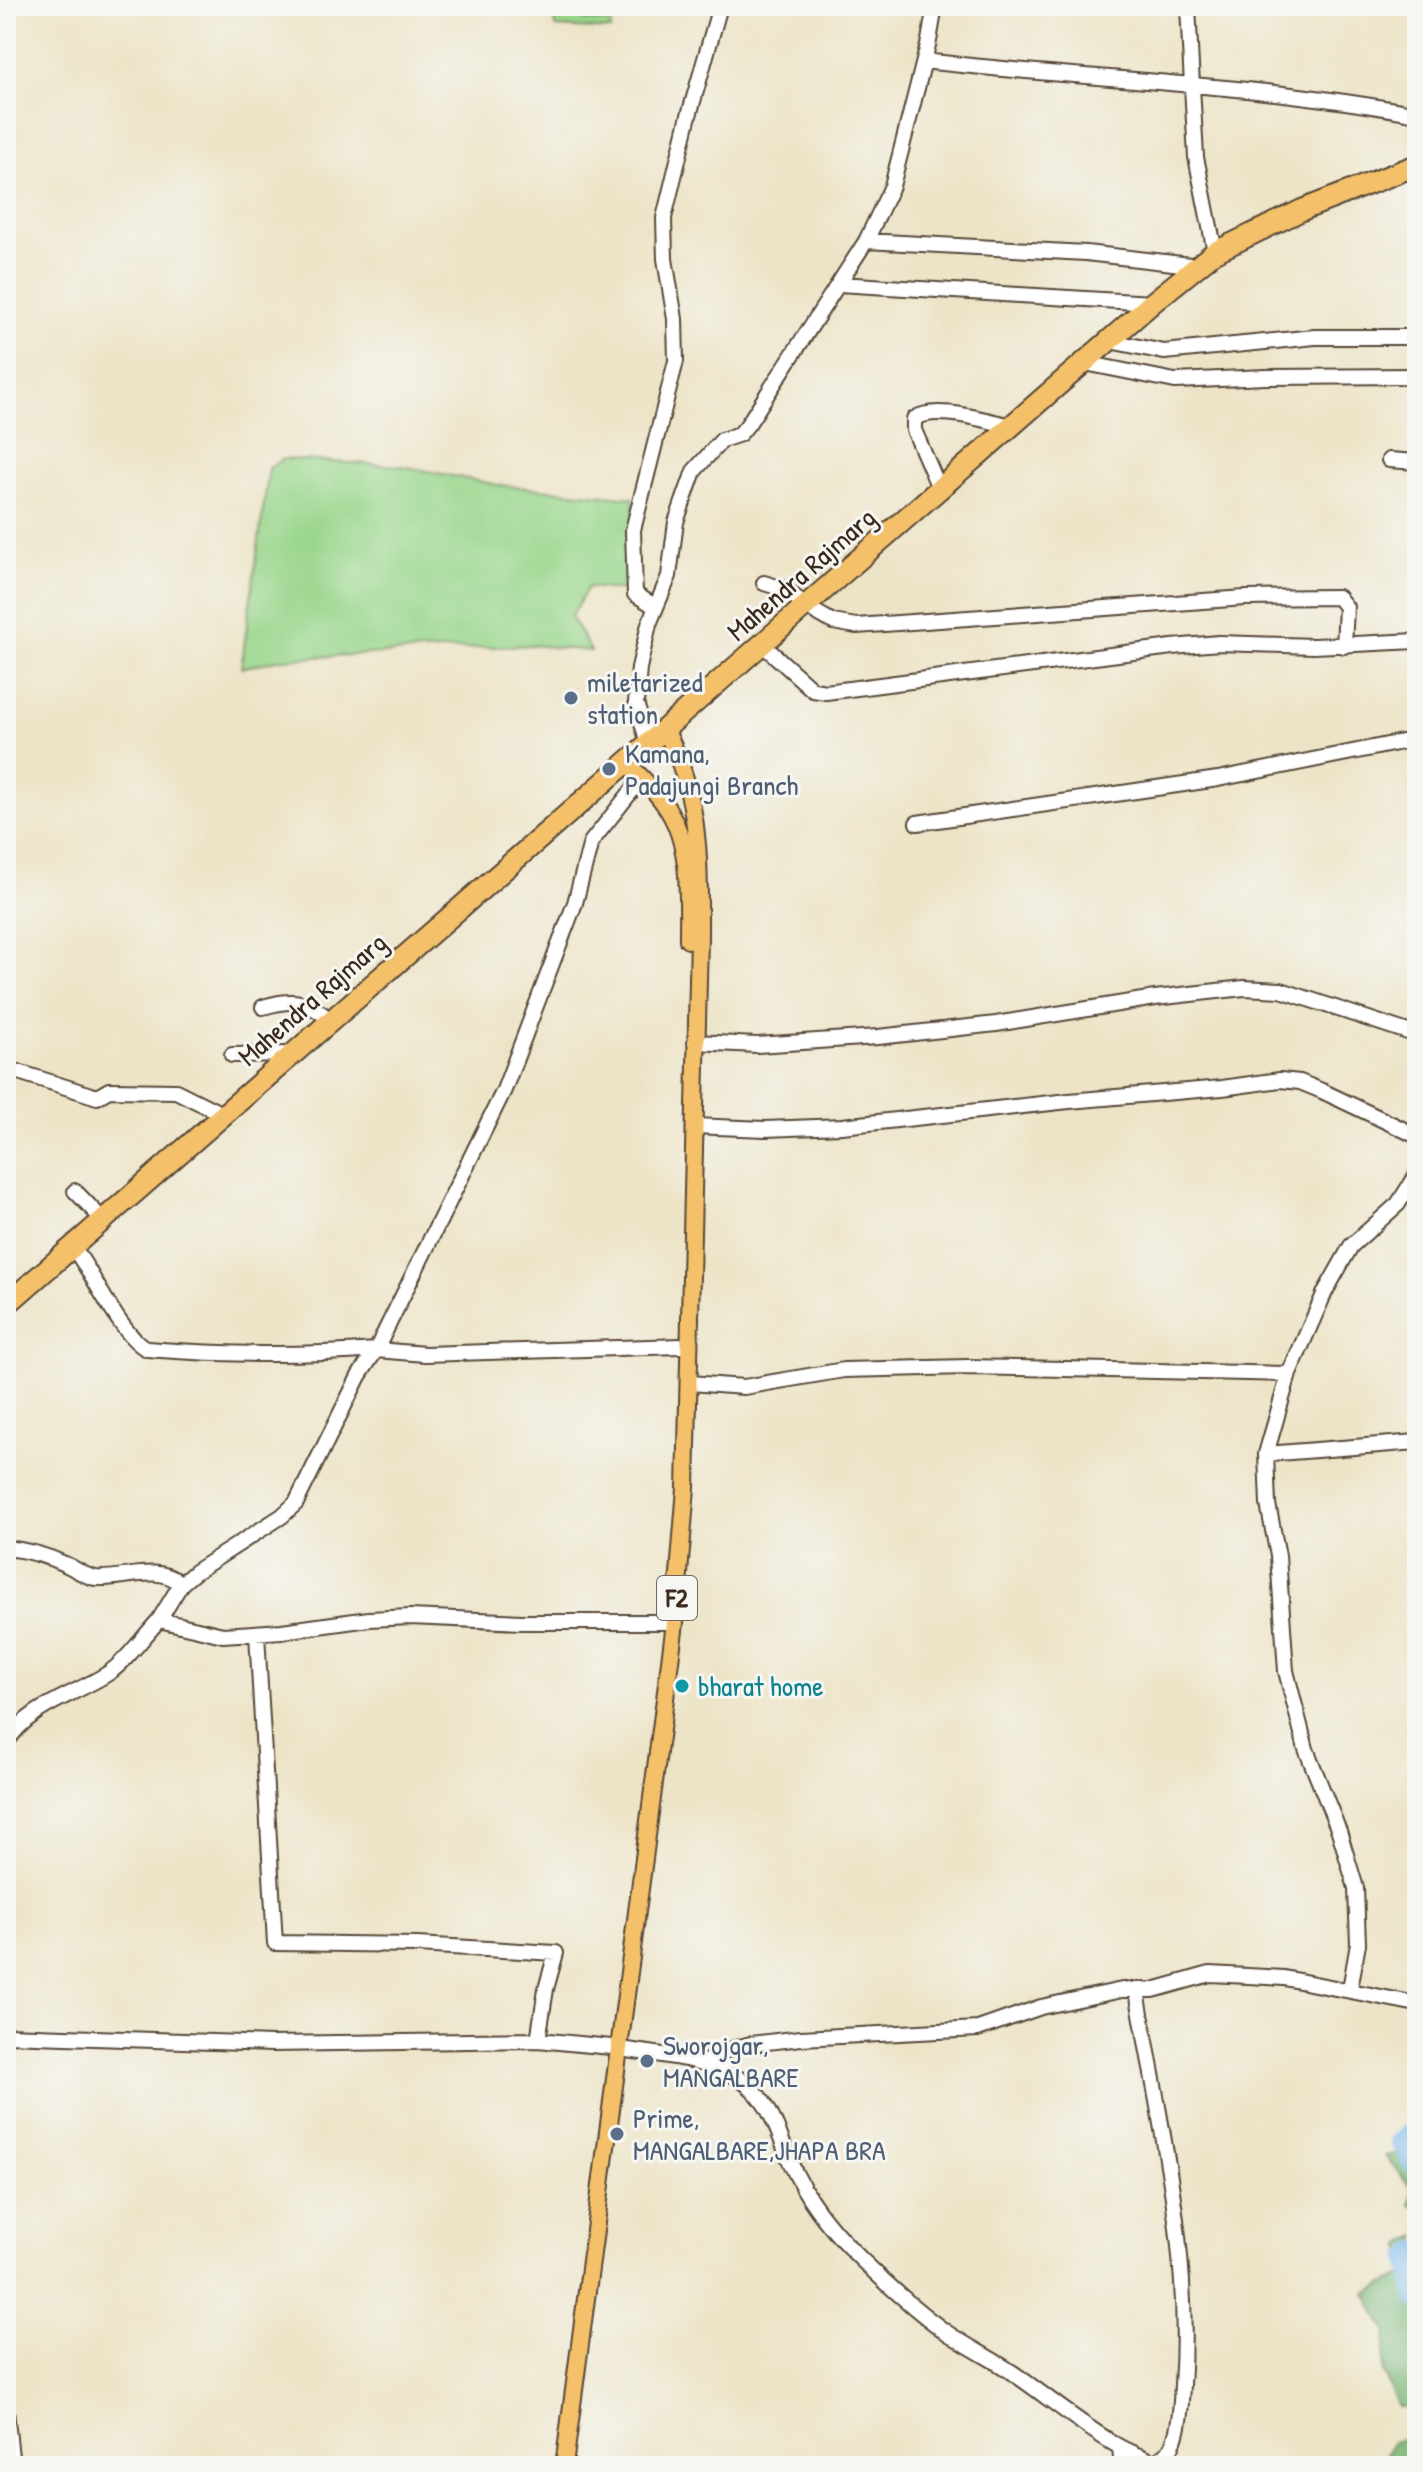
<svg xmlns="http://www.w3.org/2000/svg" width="1423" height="2472" viewBox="0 0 1423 2472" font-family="'Patrick Hand',sans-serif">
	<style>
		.green { fill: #98d58a; stroke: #6a8054; stroke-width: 2 }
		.forest { fill: #7ab676; stroke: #5a704a; stroke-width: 2 }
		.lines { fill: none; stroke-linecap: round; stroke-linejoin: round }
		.river { stroke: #76b7eb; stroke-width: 20 }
		.minor-casing { stroke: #564637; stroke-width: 18 }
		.major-casing { stroke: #564637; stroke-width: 20 }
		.highway-casing { stroke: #564637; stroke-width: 24 }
		.minor { stroke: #fff; stroke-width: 14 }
		.major { stroke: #f4c16b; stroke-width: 16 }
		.highway { stroke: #f4c16b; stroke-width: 20 }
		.service-dot { fill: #5c6f8a; stroke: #f6f6f2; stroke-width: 3 }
		.culture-dot { fill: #0f9aa8; stroke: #f6f6f2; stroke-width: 3 }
		.labels { text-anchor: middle; stroke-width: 6; stroke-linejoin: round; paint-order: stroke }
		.shield { fill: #f6f6f2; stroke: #73675e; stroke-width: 2 }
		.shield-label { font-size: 26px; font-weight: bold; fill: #3b2a1e }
		.street-label { font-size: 28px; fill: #3b2a1e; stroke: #f6f6f2 }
		.service-label { font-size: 28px; fill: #4e5e75; stroke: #f6f6f2; text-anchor: start }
		.culture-label { font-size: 28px; fill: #0d838f; stroke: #f6f6f2; text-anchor: start }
	</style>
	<rect width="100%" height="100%" fill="#f6f6f2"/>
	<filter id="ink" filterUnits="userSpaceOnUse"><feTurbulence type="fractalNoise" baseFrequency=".0125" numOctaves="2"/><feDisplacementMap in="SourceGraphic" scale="16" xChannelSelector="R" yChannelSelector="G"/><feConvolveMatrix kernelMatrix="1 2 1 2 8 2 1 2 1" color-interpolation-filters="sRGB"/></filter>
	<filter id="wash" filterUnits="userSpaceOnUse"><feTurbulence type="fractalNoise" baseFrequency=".006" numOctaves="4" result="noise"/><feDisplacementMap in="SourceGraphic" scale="32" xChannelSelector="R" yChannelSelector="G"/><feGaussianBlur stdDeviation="1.8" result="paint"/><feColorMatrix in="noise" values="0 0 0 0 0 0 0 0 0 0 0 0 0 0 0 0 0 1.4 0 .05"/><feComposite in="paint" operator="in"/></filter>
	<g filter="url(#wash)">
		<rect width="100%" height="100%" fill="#ede4c7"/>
		<path class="green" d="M553,6H576L584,20L610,22L611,30L555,27Z
			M283,459L402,466L498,485L633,498L637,592L588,587L571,617L591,651L531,645L282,659L241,668L269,468Z"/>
		<path class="forest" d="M1417,2151V2209L1410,2205L1412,2188L1385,2156Z
			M1417,2236V2407H1399L1383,2372L1386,2331L1366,2293L1403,2275L1402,2244Z
			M1417,2435V2466H1381L1392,2442Z"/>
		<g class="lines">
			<path class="river" d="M1417,2126L1400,2142L1417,2169
				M1417,2251L1409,2259L1417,2298"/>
		</g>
	</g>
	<g filter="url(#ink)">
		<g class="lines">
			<defs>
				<path id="minor" d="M1188,6L1192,86
					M924,61C1088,80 1254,83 1417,114
					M1192,86L1196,157L1215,252
					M866,241L1086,253L1199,266
					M839,284L1152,303
					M1110,341L1164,352L1315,337H1417
					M1085,363L1175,381L1266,377L1417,376
					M1389,460L1417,462
					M940,490L914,430V419C935,404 986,421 1012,426
					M764,583L787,590L805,606L833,622L856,626L1245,598L1338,597L1346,607L1344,646
					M656,607L635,594L633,530L676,361L675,319L665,259L664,218L688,119L720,6
					M762,644L813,690L826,692L1172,647L1219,643L1314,646L1417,641
					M648,743L636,703L639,668L649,624L669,576L676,522L694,471L722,440L740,434L748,424L866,241L892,186L929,41L935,6
					M642,778L591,842L575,903L504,1090L376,1350L425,1354L681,1346
					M917,823L1218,779L1417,739
					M263,1007C293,998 308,1000 331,1021
					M695,1042L757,1045L878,1037L996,1024L1155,998L1244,988L1281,990L1417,1035
					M232,1055L293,1054
					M6,1068L97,1097L109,1090L176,1091L222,1114
					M694,1126L765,1129L842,1126L1069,1101L1222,1088L1280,1080L1300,1082L1322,1091L1417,1136
					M75,1191L103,1220
					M72,1246C93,1272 120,1336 147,1349C224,1355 300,1356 376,1350L359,1376L296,1503L282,1516L195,1572L181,1584L159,1620L223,1635L282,1631L369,1619L410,1617L522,1622H666
					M690,1383L744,1387L844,1370L968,1367L1289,1374
					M1266,1454L1417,1442
					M6,1548C27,1550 48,1556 67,1565C76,1569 86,1577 96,1578C124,1580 158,1563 181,1584
					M257,1634L275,1943L417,1945L556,1953L546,1989L538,2040
					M6,1743C29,1706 72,1696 107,1674C126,1662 143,1637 159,1620
					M1350,1989L1358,1944L1356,1888L1339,1831L1306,1749L1286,1671L1278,1556L1268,1504L1266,1454L1289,1374L1325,1292L1351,1246L1398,1204L1417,1174
					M1137,1991C1159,2120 1192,2253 1182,2385C1181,2404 1180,2429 1172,2446C1168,2454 1162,2458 1155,2462
					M6,2035L272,2044L538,2040L611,2047
					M621,2049C658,2055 699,2057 733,2075C777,2099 777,2141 799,2180C815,2211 838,2237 863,2261C889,2286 916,2311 946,2332C968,2347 991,2358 1013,2373C1048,2397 1081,2425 1118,2446C1132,2454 1148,2459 1162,2466
					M704,2063L722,2052L751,2044L801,2038L978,2029L1041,2007L1122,1990H1153L1210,1974L1284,1978L1417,2004
					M6,2411L12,2466
					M1120,2448L1122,2466"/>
				<path id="major" d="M627,763C640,776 655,790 665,805C692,843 688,896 688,940
					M564,2466L675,1623L686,1488L699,938C699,881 701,823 682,769C678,755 671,742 665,729"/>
				<path id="highway" d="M6,1305L1152,303L1215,252L1302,210L1417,165"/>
			</defs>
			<use href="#minor" class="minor-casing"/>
			<use href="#major" class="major-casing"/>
			<use href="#highway" class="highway-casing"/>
			<use href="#minor" class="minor"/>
			<use href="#major" class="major"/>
			<use href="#highway" class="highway"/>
		</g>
	</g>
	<g class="service-dot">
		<circle cx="571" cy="698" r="8"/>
		<circle cx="609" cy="769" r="8"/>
		<circle cx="647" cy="2061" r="8"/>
		<circle cx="617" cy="2134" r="8"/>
	</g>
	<circle class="culture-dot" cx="682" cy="1686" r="8"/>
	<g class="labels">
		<rect class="shield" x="657" y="1576" width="40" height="44" rx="6"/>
		<g class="shield-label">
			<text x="677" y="1607">F2</text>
		</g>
		<g class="street-label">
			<text transform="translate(801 574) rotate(-41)" y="10">Mahendra Rajmarg</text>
			<text transform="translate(312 999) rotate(-41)" y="10">Mahendra Rajmarg</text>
		</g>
		<g class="service-label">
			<text x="587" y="692">miletarized<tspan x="587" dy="32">station</tspan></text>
			<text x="625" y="763">Kamana,<tspan x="625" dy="32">Padajungi Branch</tspan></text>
			<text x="663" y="2055">Sworojgar,<tspan x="663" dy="32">MANGALBARE</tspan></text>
			<text x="633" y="2128">Prime,<tspan x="633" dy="32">MANGALBARE,JHAPA BRA</tspan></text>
		</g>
		<g class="culture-label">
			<text x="698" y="1696">bharat home</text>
		</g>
	</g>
	<rect width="1423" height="2472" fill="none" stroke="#f6f6f2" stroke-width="32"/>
</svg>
